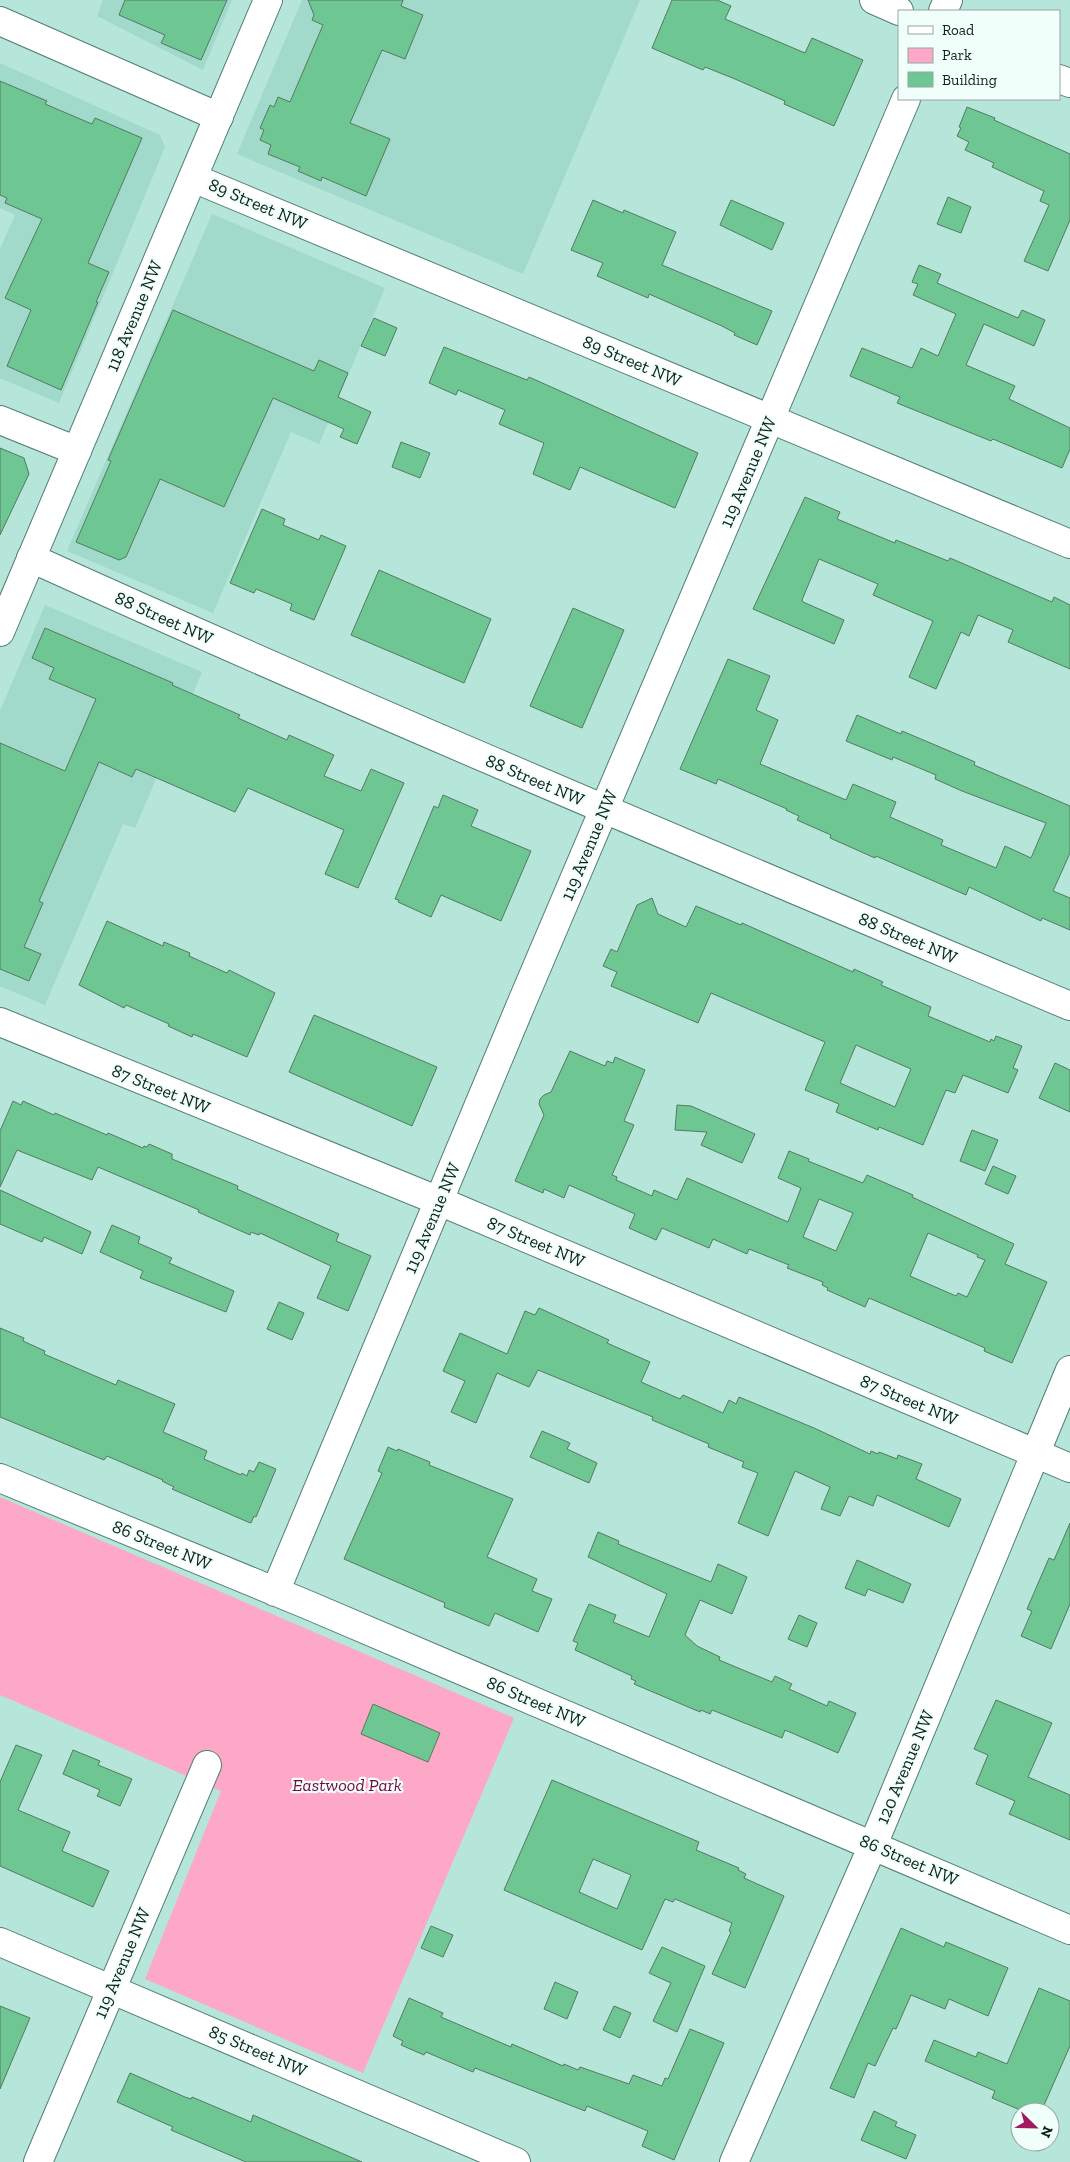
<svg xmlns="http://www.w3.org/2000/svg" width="1070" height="2162" viewBox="0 0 1070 2162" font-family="'Zilla Slab',serif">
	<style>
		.built { fill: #a1d9cb }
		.green { fill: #fca8c6 }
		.building { fill: #6ec793; stroke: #557962; fill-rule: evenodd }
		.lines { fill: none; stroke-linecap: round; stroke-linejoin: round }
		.minor-casing { stroke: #517e73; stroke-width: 30 }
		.major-casing { stroke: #517e73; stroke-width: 30 }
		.minor { stroke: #fff; stroke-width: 28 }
		.major { stroke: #fff; stroke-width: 28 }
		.labels { text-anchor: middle; stroke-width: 4.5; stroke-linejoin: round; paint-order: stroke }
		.street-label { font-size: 18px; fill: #0e211c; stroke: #f1fffb }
		.park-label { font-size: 18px; font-style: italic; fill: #760842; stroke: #f1fffb }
	</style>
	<rect width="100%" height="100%" fill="#b6e6d9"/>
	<path class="built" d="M103,0H232L203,70L97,16Z
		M302,0H640L523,274L237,154Z
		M0,63L160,135L165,147L59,403L0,378V249L15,215L0,208Z
		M212,214L385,288L319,444L291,432L213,613L67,551Z
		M45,605L202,672L135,828L123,824L45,1005L0,986V711Z"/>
	<path class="green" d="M0,1497L514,1718L363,2073L145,1979L221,1791L0,1695Z"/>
	<path class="building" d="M125,0H227L201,60L161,43L165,35L119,15Z
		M308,0H403L401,6L423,15L405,59L382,50L350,123L390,139L366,196L322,177L321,181L298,171L300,167L268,154L271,145L260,140L264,130L260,128L270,105L274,107L278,97L290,102L323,25L312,20L314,15Z
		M672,0H717L731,6L725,19L805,53L812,38L863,60L834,126L784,104L785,101L735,79L705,67L703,70L652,48Z
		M0,81L47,101L45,104L92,124L95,118L142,138L88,263L109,272L96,302H98L61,390L7,366L31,310L5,298L42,219L5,203L7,198L0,195Z
		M967,107L995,118L994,120L1070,154V220L1048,271L1024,261L1049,205L1040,201L1044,191L992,167L994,163L965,150L969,142L957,136L961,128L959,127Z
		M948,197L971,207L961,233L937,224Z
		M593,200L623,213L624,210L676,232L662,265L772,311L757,345L734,335L735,333L722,326L649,294L648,298L597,276L603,263L571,250Z
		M731,200L784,223L772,250L720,225Z
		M919,265L941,274L937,283L1018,318L1022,310L1045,320L1034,346L984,324L966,365L1015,386L1009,399L1070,428V449L1062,468L993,439L991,441L897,403L900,397L850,376L862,348L912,368L921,348L938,356L956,314L913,295L918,284L912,282Z
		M173,310L314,371L319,360L348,373L338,397L371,412L357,444L340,437L344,429L273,398L224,507L160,479L126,557L119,560L76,542L111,461L108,460Z
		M374,318L397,328L385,356L361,346Z
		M444,347L527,380L529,377L698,453L675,508L580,467L570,490L533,474L544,443L499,424L505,410L458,390L456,395L429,383Z
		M401,442L430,453L420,478L392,467Z
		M0,448L24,458L29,474L0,535Z
		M805,497L840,512L837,519L895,543L896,540L948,561L950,558L1052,602L1054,597L1070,605V669L1008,642L1013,630L978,615L969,636L961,632L936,689L909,677L933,621L873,595L878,584L819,559L802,600L803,602L844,620L834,644L753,609Z
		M262,509L285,519L283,525L319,540L321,535L346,546L314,620L290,610L292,604L256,589L254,593L230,583Z
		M379,570L491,619L464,683L351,635Z
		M573,608L624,630L582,728L530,706Z
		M45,628L173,683L172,685L240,715L238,718L287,740L289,735L334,755L324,776L361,791L371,769L404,783L358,888L325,874L344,830L248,788L235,812L136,769L132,777L99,762L39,901L43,903L24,947L41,954L29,981L0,969V743L65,771L96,699L49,679L54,668L32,658Z
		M728,659L770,676L756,710L778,720L760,764L846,800L853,784L896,802L890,817L943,840L941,845L996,868L1005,846L1031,858L1046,823L962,791L935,779L936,775L893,757L892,760L846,741L857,715L901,734L902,731L947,750L975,762L974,765L1070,806V853L1053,891L1070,898V930L1042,918L1041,921L969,887L966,895L876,856L875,858L830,838L831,835L797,820L799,816L786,810L787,809L718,779L716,784L680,769Z
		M443,795L478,810L471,826L531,851L501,921L441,895L431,917L398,902L399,900L395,899L434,806L438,808Z
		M652,898L658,914L686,927L696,906L741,925L742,923L853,972L854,969L883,982L881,985L931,1007L928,1016L990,1042L991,1039L994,1041L996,1036L1022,1046L1013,1068L1018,1070L1008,1093L963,1075L955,1093L946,1090L923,1145L879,1127L878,1130L836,1112L839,1104L805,1090L825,1042L711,993L698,1023L611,986L617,972L603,966L611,949L617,952L637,905ZM856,1045L911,1069L895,1107L840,1083Z
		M107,921L163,946L164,942L190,953L189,956L227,973L229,970L275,993L247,1057L193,1034L192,1037L168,1026L169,1024L126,1005L124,1008L79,985Z
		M314,1015L437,1067L412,1126L289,1072Z
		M570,1051L605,1066L607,1061L613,1063L615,1057L645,1070L624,1121L634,1125L612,1175L617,1177L616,1180L652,1196L654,1190L677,1200L687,1178L788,1222L801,1188L778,1178L789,1151L809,1159L808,1161L863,1183L867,1175L913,1195L912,1197L1014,1244L1005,1264L1047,1282L1012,1363L984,1351L985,1348L869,1298L865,1307L827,1290L828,1288L822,1285L823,1282L787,1268L789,1265L749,1249L747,1254L713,1239L709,1248L662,1228L656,1240L629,1228L635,1214L569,1185L564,1198L544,1189L543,1193L515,1181L544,1115L539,1104L540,1099L544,1095L551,1092ZM819,1199L853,1213L836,1251L803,1237ZM928,1233L978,1255L977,1257L985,1260L967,1297L958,1293L956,1296L910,1276Z
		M1055,1063L1070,1070V1112L1039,1098Z
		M13,1101L21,1105L23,1101L54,1115L55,1113L107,1135L108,1133L143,1148L144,1146L147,1147L149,1144L172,1154V1159L238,1186L237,1189L339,1234L336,1241L371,1256L348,1311L317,1298L331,1266L260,1233L259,1235L251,1232L250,1235L198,1212L199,1210L98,1167L92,1180L17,1150L0,1187V1131Z
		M677,1105L691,1106L755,1134L742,1163L701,1145L707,1132L675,1130Z
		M972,1130L998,1140L985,1171L960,1161Z
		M993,1166L1016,1176L1008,1194L985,1184Z
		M0,1190L91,1232L82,1254L44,1237L42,1242L0,1224Z
		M112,1225L140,1237L138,1243L172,1258L169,1263L234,1291L226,1312L140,1278L143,1271L100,1252Z
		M279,1302L304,1313L292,1340L267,1329Z
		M539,1308L609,1340L607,1343L650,1362L641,1382L680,1399L683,1395L723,1413L729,1400L736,1404L739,1397L814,1428L870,1454L871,1451L878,1454L879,1452L897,1459L898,1455L922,1464L916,1479L961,1499L949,1527L877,1495L873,1506L849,1496L840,1516L821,1509L830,1487L795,1471L768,1536L738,1523L758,1473L742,1467L744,1462L708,1447L709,1444L652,1420L653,1417L538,1370L529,1387L497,1373L476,1423L451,1412L465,1381L443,1371L460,1333L507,1354L525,1311L535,1315Z
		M0,1328L24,1338L23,1341L45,1351L44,1354L116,1385L118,1380L175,1404L163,1432L207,1451L204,1459L241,1475L242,1473L247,1476L249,1470L254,1472L259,1462L276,1469L256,1517L254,1516L251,1523L248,1522L172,1489L174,1487L162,1481L163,1480L107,1456L104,1460L0,1417Z
		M542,1431L570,1443L567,1449L597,1463L589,1483L530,1457Z
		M388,1447L397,1451L398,1449L430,1462L429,1465L513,1499L487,1557L537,1579L532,1591L552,1599L538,1632L495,1613L489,1626L444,1607L445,1603L344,1559L382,1473L378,1471Z
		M1070,1523V1604L1051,1649L1021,1636L1032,1611L1027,1609L1049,1558L1054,1560Z
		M598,1532L619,1541L618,1544L711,1582L718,1564L747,1577L732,1614L700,1600L685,1635L697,1646L720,1657L719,1660L772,1682L775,1676L792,1684L789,1689L827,1706L829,1701L856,1713L838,1753L785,1730L782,1738L712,1710L710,1714L701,1710L700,1712L634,1684L636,1681L631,1679L632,1676L575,1650L578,1643L573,1641L589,1604L616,1615L613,1622L649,1637L667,1594L588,1557Z
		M857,1560L911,1584L903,1603L868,1589L865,1596L845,1588Z
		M799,1615L817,1623L807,1647L788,1639Z
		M996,1700L1052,1723L1028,1777L1070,1795V1840L1009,1814L1015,1801L976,1784L988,1755L974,1749Z
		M373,1704L440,1733L428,1762L361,1734Z
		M16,1745L42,1755L18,1810L70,1832L62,1851L109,1871L93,1907L0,1866V1782Z
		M73,1750L100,1761L98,1765L132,1779L120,1806L97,1796L100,1790L63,1774Z
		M552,1780L699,1842L696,1850L739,1868L738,1870L746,1874L744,1878L784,1896L745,1988L712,1974L731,1932L729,1931L732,1923L675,1899L673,1902L665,1899L642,1950L504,1890ZM593,1859L631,1875L617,1909L579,1892Z
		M431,1926L453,1935L443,1957L421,1948Z
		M901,1928L944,1947L946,1942L1008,1968L988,2016L949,1999L945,2009L911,1995L896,2029L893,2028L875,2066L868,2063L854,2098L830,2088Z
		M662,1947L705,1966L677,2032L653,2021L671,1983L649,1973Z
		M555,1982L578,1992L567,2019L544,2009Z
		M1039,1988L1070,2001V2046L1041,2112H1025L992,2098L995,2091L925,2061L934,2040L976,2057L978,2052L1007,2064Z
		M409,1998L443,2013L441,2017L511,2047L512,2044L563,2066L564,2064L578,2070L580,2067L629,2084L633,2075L662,2086L665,2078L668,2079L690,2029L724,2043L674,2160L642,2146L648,2131L587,2106L585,2111L475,2068L473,2072L426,2052L424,2055L401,2045L403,2041L393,2036Z
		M0,2006L30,2018L0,2089Z
		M614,2006L631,2013L620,2038L603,2030Z
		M130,2073L185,2097L191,2099L192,2097L251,2122L253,2115L362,2162H246L171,2130L173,2127L117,2102Z
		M874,2111L897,2122L895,2126L916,2135L906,2159L861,2140Z"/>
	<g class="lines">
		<defs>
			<path id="minor" d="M874,0L899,11
				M943,11L948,0
				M0,21L219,117
				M1059,79L1070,83
				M193,178L1070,544
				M0,420L77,451
				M31,558C375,714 722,859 1070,1006
				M0,1022L439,1201L1070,1468
				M0,1478L308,1605L1070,1930
				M275,1592L522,1002L906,99
				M0,1942L516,2162
				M38,2162L207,1765
				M734,2162L873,1845L1070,1370"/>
			<path id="major" d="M0,632L268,0"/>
		</defs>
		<use href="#minor" class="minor-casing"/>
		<use href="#major" class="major-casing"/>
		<use href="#minor" class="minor"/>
		<use href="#major" class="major"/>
	</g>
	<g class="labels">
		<g class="street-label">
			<text transform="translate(258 204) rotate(23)" y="6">89 Street NW</text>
			<text transform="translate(134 316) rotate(-67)" y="6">118 Avenue NW</text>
			<text transform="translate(632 361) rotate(23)" y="6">89 Street NW</text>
			<text transform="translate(748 472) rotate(-67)" y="6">119 Avenue NW</text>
			<text transform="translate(164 618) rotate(24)" y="6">88 Street NW</text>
			<text transform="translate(535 780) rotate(23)" y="6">88 Street NW</text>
			<text transform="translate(589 845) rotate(-67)" y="6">119 Avenue NW</text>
			<text transform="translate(908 938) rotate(23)" y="6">88 Street NW</text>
			<text transform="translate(161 1089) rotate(22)" y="6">87 Street NW</text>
			<text transform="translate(432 1218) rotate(-67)" y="6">119 Avenue NW</text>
			<text transform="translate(536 1242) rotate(23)" y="6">87 Street NW</text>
			<text transform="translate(909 1400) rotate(23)" y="6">87 Street NW</text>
			<text transform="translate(162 1545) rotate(22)" y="6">86 Street NW</text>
			<text transform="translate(536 1702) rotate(23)" y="6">86 Street NW</text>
			<text transform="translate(905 1767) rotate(-67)" y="6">120 Avenue NW</text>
			<text transform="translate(909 1860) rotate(23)" y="6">86 Street NW</text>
			<text transform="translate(122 1963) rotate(-67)" y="6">119 Avenue NW</text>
			<text transform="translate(258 2051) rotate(23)" y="6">85 Street NW</text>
		</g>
		<g class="park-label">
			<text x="347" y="1791">Eastwood Park</text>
		</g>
	</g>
	<rect x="898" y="10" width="162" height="90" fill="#f1fffb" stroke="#96a6a2"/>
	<rect x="908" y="26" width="25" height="8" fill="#ffffff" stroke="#96a6a2"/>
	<text x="942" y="35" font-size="15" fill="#0e211c">Road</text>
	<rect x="908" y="48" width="25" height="15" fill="#fca8c6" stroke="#96a6a2"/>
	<text x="942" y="60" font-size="15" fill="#0e211c">Park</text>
	<rect x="908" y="72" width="25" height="15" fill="#6ec793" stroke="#96a6a2"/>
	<text x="942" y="85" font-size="15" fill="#0e211c">Building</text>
	<g transform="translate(1035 2127) rotate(113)"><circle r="24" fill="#f1fffb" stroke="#96a6a2"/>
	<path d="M0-4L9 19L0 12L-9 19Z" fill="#a4185f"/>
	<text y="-8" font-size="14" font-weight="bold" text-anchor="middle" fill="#0e211c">N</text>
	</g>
</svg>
